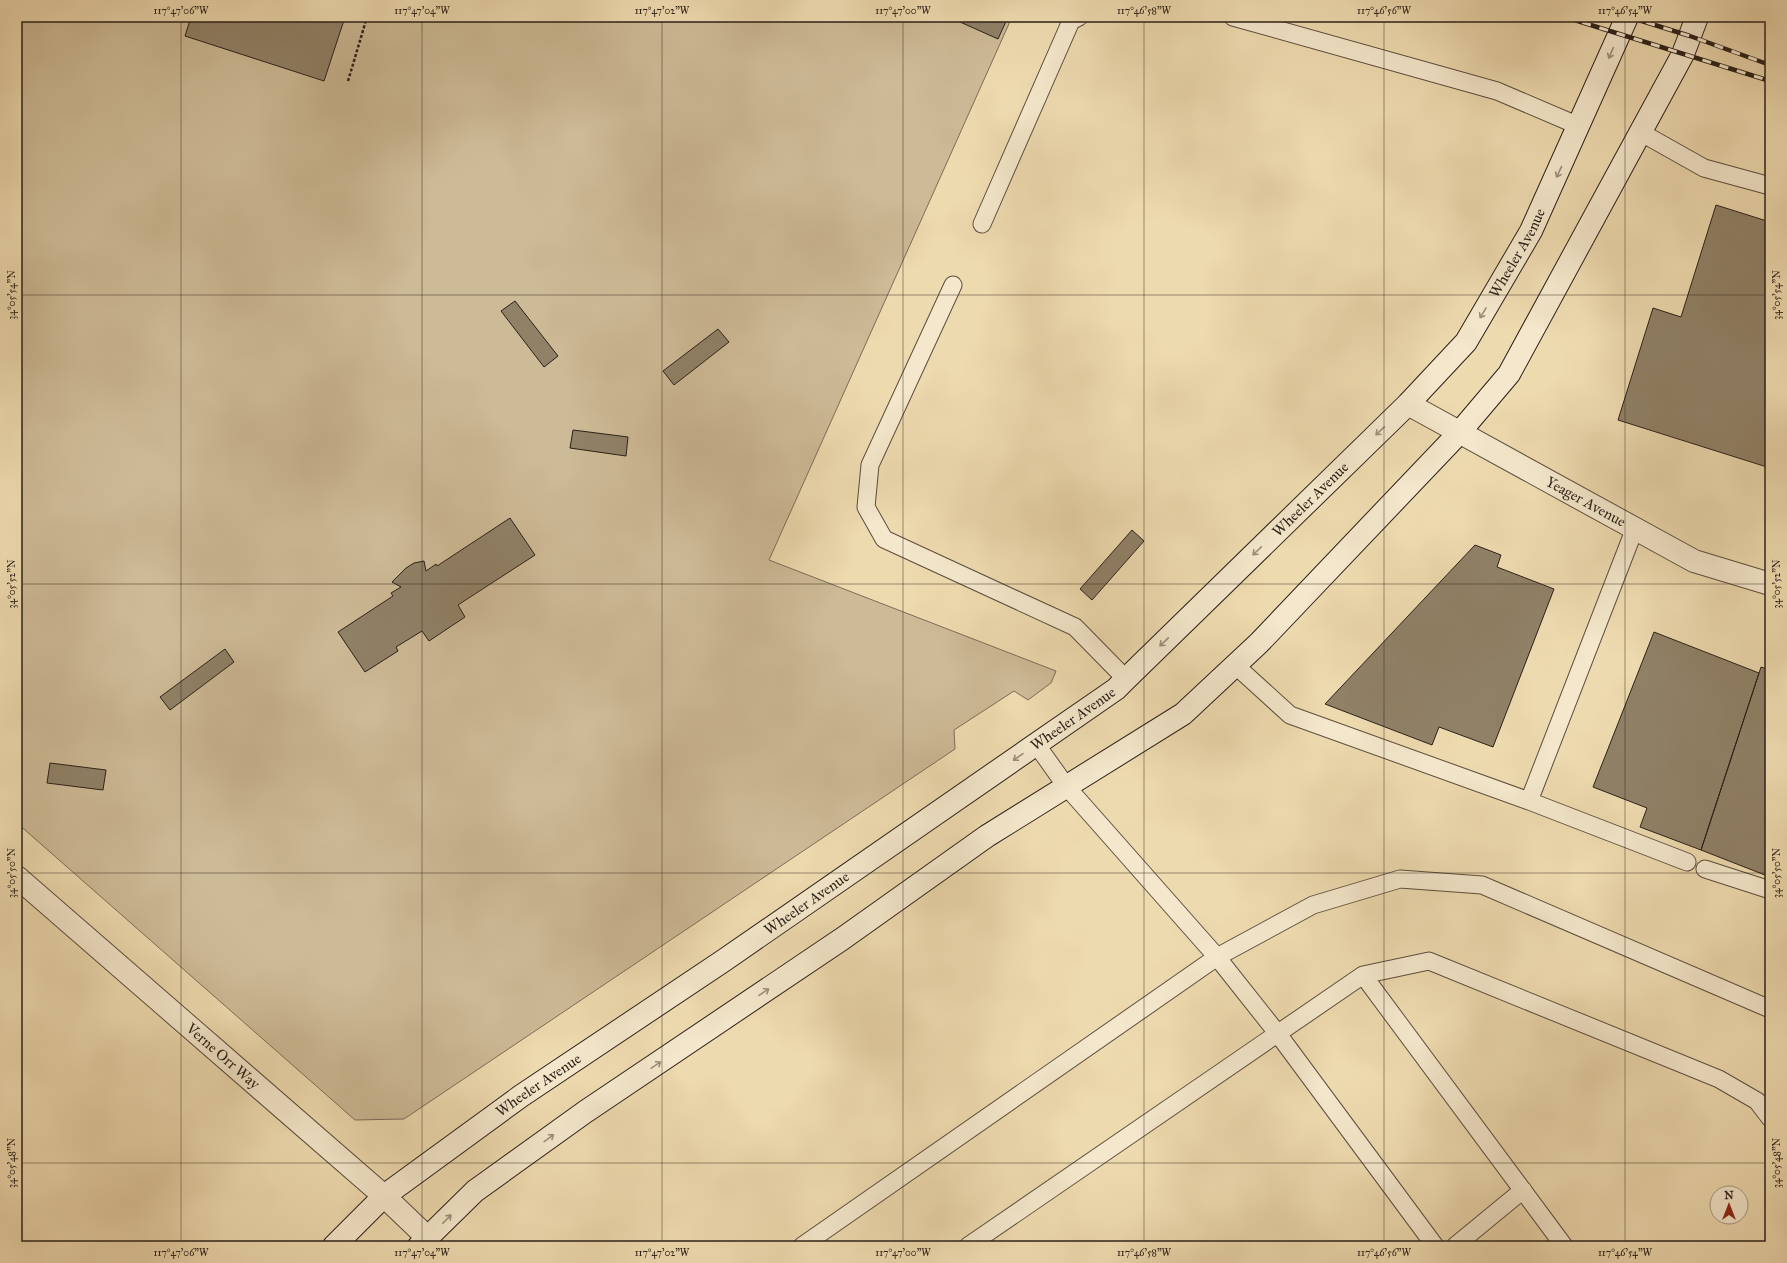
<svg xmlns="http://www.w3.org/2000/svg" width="1787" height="1263" viewBox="0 0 1787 1263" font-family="'IM FELL Great Primer',serif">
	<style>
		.green { fill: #cdba96; stroke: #7c6d58 }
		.building { fill: #908167; stroke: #2b2019 }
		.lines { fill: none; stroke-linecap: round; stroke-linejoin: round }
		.lane-casing { stroke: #5c4e3e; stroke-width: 19 }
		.street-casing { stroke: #5c4e3e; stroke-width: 24 }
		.secondary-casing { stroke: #2b2019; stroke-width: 24 }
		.path { stroke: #2b2019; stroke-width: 2.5; stroke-dasharray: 3 2; stroke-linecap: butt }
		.lane { stroke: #f4e7cb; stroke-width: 17 }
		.street { stroke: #f4e7cb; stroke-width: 22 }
		.secondary { stroke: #f4e7cb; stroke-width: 22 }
		.rail-casing { stroke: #2b2019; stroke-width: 4.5 }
		.rail { stroke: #f4e7cb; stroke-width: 3; stroke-dasharray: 9; stroke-linecap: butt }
		.oneway { stroke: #9a8d7b }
		.ticks { fill: none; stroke: #2b2019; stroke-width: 1; stroke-opacity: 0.45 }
		.labels { text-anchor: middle; stroke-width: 3; stroke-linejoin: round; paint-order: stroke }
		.street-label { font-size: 15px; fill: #2b2019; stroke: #f4e7cb }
		.neatline { fill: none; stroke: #2b2019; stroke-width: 1.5 }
		.ticks-label { font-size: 10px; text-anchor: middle; fill: #2b2019 }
	</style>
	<rect width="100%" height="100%" fill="#eedaaf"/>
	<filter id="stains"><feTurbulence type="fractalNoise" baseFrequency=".005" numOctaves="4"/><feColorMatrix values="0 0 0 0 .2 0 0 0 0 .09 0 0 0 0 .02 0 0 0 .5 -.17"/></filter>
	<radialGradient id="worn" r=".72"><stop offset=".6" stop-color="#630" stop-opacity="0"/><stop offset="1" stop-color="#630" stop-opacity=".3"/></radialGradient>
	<path class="green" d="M17,17H1012L769,560L1056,671L1051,683L1028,700L1014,691L954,730L955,749L404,1119L355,1120L17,823Z"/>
	<path class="building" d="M191,17H345L324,81L185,36Z
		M949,17H1008L998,39Z
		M1716,205L1770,222V468L1618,420L1653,308L1681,317Z
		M515,301L558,356L544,367L501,311Z
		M718,329L729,342L674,385L663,371Z
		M573,430L628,437L626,456L570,448Z
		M510,518L535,555L458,605L465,617L429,641L422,631L396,647L398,651L365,672L338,632L393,596L391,593L401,587L392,582L406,568L414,563L424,561L426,571L436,564L437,566Z
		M1132,530L1144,541L1092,600L1080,589Z
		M1475,545L1501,555L1497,567L1554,589L1493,747L1439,727L1432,745L1325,704Z
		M1654,632L1759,673L1701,850L1640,827L1647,808L1593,787Z
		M225,649L234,662L170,710L160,697Z
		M1761,667L1770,670V877L1701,850Z
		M50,763L106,770L103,790L47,783Z"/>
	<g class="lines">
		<defs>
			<path id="lane" d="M1233,17L1497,91L1579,126
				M1640,132L1704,168L1770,186
				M982,224L1071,21L1079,17
				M953,285L870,465L866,507L884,539L1075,627L1126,679
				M1635,528L1529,801L1687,862
				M1235,665L1290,715L1529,801
				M1036,744L1066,786L1217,957L1278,1034L1435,1246
				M1705,869L1770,890
				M1363,975L1564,1246
				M802,1246L1217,957L1313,905L1400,879L1482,885L1770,1009
				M968,1246L1363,975L1429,961L1719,1079L1757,1101L1770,1118
				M1455,1246L1523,1190"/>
			<g id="street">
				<path id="s1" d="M1408,404L1694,561L1770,584"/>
				<path id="s2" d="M17,877L384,1196L428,1238"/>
			</g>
			<g id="secondary">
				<path id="s3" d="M334,1246L384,1196L521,1096L723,961L1116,689L1126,679L1408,404L1466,342L1531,231L1627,17"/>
				<path d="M419,1246L475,1191L585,1112L842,939L987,836L1183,714L1259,643L1459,433L1509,374L1683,54L1697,17"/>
			</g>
		</defs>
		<use href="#lane" class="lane-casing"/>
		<use href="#street" class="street-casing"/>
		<use href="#secondary" class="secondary-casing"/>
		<path class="path" d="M348,81L367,17"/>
		<use href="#lane" class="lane"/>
		<use href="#street" class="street"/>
		<use href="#secondary" class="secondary"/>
		<defs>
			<path id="rail" d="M1565,17L1770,81
				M1629,17L1690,36L1770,65"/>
		</defs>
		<use href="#rail" class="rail-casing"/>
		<use href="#rail" class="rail"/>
	</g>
	<defs><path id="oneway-shaft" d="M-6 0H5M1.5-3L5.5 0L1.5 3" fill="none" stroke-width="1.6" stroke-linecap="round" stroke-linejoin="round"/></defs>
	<g class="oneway">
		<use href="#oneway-shaft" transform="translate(1611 53) rotate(113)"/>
		<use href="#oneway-shaft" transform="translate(1559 172) rotate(115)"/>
		<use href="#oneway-shaft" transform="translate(1483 313) rotate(121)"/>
		<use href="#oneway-shaft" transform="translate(1380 431) rotate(136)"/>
		<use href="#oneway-shaft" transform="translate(1257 551) rotate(136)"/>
		<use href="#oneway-shaft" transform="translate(1164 642) rotate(136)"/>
		<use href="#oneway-shaft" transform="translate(1018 757) rotate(145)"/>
		<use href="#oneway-shaft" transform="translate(764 992) rotate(-34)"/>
		<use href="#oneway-shaft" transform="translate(656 1065) rotate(-34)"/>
		<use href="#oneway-shaft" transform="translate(549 1138) rotate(-36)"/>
		<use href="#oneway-shaft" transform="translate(447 1219) rotate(-45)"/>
	</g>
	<path class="ticks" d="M181,17V1246M422,17V1246M662,17V1246M903,17V1246M1144,17V1246M1384,17V1246M1625,17V1246M17,295H1770M17,584H1770M17,873H1770M17,1163H1770"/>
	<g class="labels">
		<g class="street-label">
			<text dy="5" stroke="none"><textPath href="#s3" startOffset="1557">Wheeler Avenue</textPath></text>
			<text dy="5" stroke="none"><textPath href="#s3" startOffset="1233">Wheeler Avenue</textPath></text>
			<text dy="5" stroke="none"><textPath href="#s1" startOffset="203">Yeager Avenue</textPath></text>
			<text dy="5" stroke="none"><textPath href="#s3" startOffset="909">Wheeler Avenue</textPath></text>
			<text dy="5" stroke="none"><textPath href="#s3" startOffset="585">Wheeler Avenue</textPath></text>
			<text dy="5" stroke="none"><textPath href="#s2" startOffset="273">Verne Orr Way</textPath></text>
			<text dy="5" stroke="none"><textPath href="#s3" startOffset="261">Wheeler Avenue</textPath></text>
		</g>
	</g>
	<rect width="1787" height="1263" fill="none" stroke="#eedaaf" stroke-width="44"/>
	<g transform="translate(1729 1205)"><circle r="19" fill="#f4e7cb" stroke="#a49784"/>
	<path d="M0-3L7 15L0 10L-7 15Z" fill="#8f2418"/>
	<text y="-6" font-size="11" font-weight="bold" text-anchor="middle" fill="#2b2019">N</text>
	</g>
	<rect x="22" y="22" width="1743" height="1219" class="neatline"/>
	<g class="ticks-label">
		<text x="181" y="14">117°47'06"W</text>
		<text x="422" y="14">117°47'04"W</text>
		<text x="662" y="14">117°47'02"W</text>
		<text x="903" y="14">117°47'00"W</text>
		<text x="1144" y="14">117°46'58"W</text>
		<text x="1384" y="14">117°46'56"W</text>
		<text x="1625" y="14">117°46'54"W</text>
		<text transform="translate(11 295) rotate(-90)" y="4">34°05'54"N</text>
		<text transform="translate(1776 295) rotate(-90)" y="4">34°05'54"N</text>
		<text transform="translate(11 584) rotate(-90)" y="4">34°05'52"N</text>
		<text transform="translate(1776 584) rotate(-90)" y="4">34°05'52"N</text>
		<text transform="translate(11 873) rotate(-90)" y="4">34°05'50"N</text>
		<text transform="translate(1776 873) rotate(-90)" y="4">34°05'50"N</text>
		<text transform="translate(11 1163) rotate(-90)" y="4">34°05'48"N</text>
		<text transform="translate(1776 1163) rotate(-90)" y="4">34°05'48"N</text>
		<text x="181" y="1256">117°47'06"W</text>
		<text x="422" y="1256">117°47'04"W</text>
		<text x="662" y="1256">117°47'02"W</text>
		<text x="903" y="1256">117°47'00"W</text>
		<text x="1144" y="1256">117°46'58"W</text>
		<text x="1384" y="1256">117°46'56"W</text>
		<text x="1625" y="1256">117°46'54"W</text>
	</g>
	<rect width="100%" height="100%" filter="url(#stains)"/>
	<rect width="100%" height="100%" fill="url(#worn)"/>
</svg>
